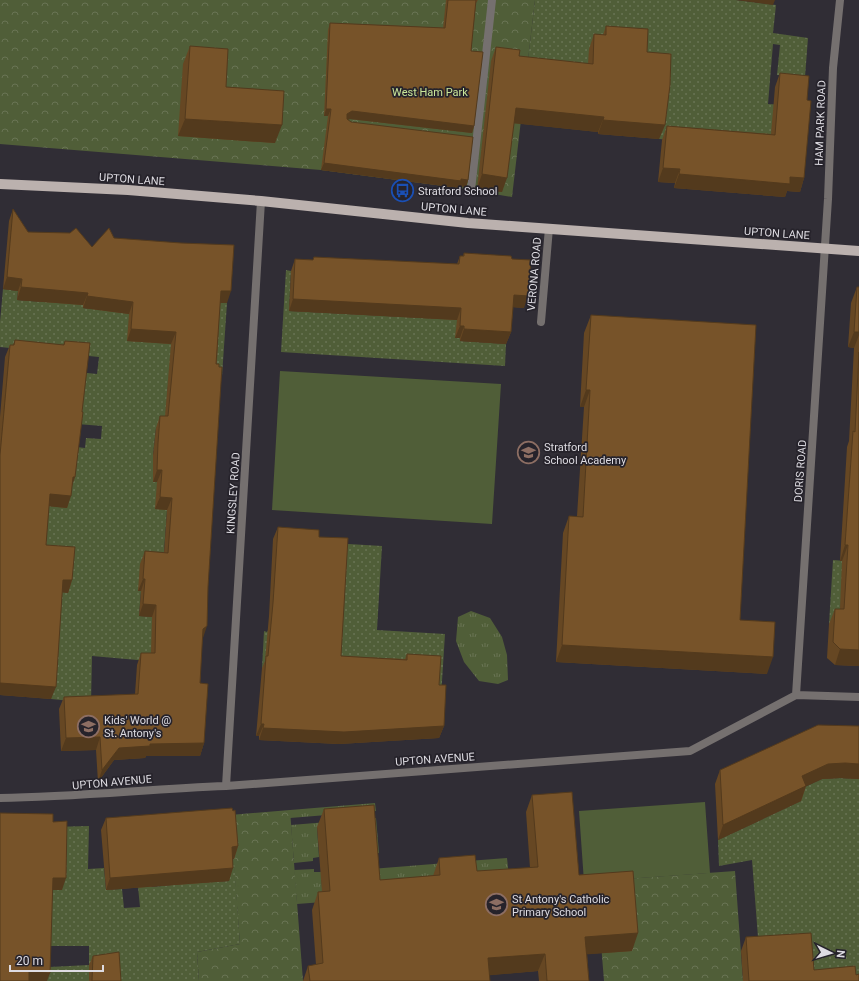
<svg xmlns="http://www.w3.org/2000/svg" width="859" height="981" viewBox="0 0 859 981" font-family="Roboto,sans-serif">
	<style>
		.grass { fill: url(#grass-tufts) }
		.park { fill: url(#park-crowns) }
		.garden { fill: url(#garden-dots) }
		.pitch { fill: #505e38 }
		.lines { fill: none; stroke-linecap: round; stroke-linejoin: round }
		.lane { stroke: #75706f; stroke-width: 8 }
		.street { stroke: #75706f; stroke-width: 8 }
		.primary { stroke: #bbb1ae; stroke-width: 10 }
		.wall { fill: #664723 }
		.shaded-wall { fill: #533a1d }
		.building { fill: #775329; stroke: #533a1d }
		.labels { text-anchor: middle; stroke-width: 3.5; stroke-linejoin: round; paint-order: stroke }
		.park-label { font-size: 11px; fill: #c9e699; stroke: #26232b }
		.street-label { font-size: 11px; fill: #dedce2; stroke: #26232b }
		.poi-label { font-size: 11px; fill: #dedce2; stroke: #26232b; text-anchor: start }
	</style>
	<defs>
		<pattern id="grass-tufts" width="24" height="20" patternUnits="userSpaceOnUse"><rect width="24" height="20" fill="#505e38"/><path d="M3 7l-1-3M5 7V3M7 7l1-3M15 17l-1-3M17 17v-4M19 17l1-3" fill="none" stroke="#697454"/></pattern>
		<pattern id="park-crowns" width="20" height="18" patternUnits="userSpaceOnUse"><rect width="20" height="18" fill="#505e38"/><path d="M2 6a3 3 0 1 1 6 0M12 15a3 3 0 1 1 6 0" fill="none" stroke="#697454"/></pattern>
		<pattern id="garden-dots" width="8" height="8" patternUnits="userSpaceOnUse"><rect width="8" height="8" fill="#505e38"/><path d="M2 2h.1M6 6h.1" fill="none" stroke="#697454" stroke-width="1.8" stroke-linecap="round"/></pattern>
	</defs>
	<rect width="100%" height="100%" fill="#302d35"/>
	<path class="grass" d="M471,611L490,618L502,637L507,655L508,680L498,684L479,681L464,662L456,641L458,617Z
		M375,803L376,811L290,818V810Z
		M376,818L379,853L370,854L317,827L319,857L313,858V861L294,863L291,825Z
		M507,858L510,886L455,862Z
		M446,863L434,893L373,897L371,869Z
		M314,869V872H321L323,902L297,904L294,870Z"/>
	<path class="park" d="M0,0H535L512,197L459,188L321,170L0,144Z
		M290,810L303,981H199L197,952L240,944L230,815Z
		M735,871L743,981H604L596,881Z"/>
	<path class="garden" d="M535,0H736L776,5L773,33L808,38L805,77L777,75L780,45L773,44L768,104L787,105L773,149L659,139L588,69L521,119Z
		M286,270L291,271L289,311L442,319L461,308L460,341L506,344L505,366L281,352Z
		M3,289L18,291L17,300L42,302L84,301L83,308L91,309L216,303H227L222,376L177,374L168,385L167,396L173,418L156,428L153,455V481L157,482L167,510L163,565L139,591H141L139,616L152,617L160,662L92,656L91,703L51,699L53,676L0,618L58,592H68L0,557L52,444L85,448L86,438L101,439L102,426L77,424L59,370L97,374L99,357L0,347V322Z
		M315,542L382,546L377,630L445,634L441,697L262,668L264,631L267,632Z
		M833,560L859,562L839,625L829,624Z
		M840,778L859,779V981H840L759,950L752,860L719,866L718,840L801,801L796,791L822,779Z
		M89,826L88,869L104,868L106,890L122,889L124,908L140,907L136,867L152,887L182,884L195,862L197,883L229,881L227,859H234L240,944L197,952L199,981H44L49,967L89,965V946H47L49,827Z"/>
	<path class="pitch" d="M280,371L501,384L492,524L272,510Z
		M705,802L710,873L584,882L579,811Z"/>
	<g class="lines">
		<path class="lane" d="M471,190L492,0"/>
		<path class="street" d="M541,322L549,228
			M796,695L828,199L833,68L840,0
			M226,786L261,201
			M0,798C75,797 150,789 226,786L690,751L796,695L859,697"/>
		<path class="primary" d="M0,184L128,190L261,201L468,223L859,251"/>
	</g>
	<path class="wall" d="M446,0H478L476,3L471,51L474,126L472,133L350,119L347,120L351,122L468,180L466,187L459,186V188L321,170L328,116H324L328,30L330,23L443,28Z
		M606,26L647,52L665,125L659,139L598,134V132L514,123L502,192L477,189L491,61L496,47L519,56L588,64L589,49L594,34L603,35Z
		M190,46L226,87L275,143L178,136L183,64Z
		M780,73L807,100L804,178L800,192L787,191L785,197L674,188L675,183L658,182L662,140L667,126L771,134L775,87Z
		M13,209L28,232L92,247L114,238L227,303H220L200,683L204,743L200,756H146L145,758L114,760L98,782L96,750L61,751L59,709L64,697L135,694L137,665L141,653H151L152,617L139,616L141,591H138L140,564L145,551L164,553L167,510L155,509L157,482H153V455L156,428L160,416H165L171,344L127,341L129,314L83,308V305L17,300L18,291L3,289L9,221Z
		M464,253L512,259L524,308L513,307L511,332L506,344L460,341V338H455L457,320L289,311L291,271L295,259L313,260L314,257L457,264L460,256H463Z
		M857,287H859V666L835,665L827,658L829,624L835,609H840L842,561H840L847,447L849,441L854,348L848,347L851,303Z
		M591,315L740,620L767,674L556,662L563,533L569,516H577L584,407H580L584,333Z
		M15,340L63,345L65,341L82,412L75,477L72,485L67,508L49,506L46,545L72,580L68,593L62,592L51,699L0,695V417L5,357L10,345H13Z
		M278,527L319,537L341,656L405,659L407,654L439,685L444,726L439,738L339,744L259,740V736H256L262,668L265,661L269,616L273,539Z
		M859,726V779L840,778L822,779L806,786L801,801L718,840L715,784L720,770Z
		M532,795L579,875L632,951L587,954L589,981H539L538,971L489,975L316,965L312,910L318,892H322L317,827L324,809L380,880L433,876L439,858L477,871L530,868L526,812Z
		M106,818L238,846L234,859H233L229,881L106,890L101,830Z
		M746,937L814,970L856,975L859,981H743L741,951Z
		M93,956L121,981H89V965Z
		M308,966L310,981H303Z"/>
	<path class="shaded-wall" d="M736,0H775L773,5Z
		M516,108L604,117L598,132L511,123Z
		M326,109H331L328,116H324Z
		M352,111L474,126L472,133L350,119L344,121L347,114Z
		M185,119L282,125L275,143L178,136Z
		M603,120L665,125L659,139L598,134Z
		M324,163L468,180L466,187L459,186V188L321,170Z
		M663,168L680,169L675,183L658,182Z
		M482,174L507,178L502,192L477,189Z
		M679,174L790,177L804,178L800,192L787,191L785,197L674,188Z
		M7,277L22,279L18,291L3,289Z
		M21,287L88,293L83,305L17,300Z
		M221,291H231L227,303H216Z
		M514,295L528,296L524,308L509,307Z
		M87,296L133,302L129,314L83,308Z
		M293,299L461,308L457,320L289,311Z
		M460,326H464L460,338H455Z
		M131,329L176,332L171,344L127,341Z
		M464,329L511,332L506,344L460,341Z
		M854,332H859V335L854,348L848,347Z
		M586,390H590L584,407H580Z
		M157,470H162L157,482H153Z
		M73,477H75L71,489Z
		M50,494L71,496L67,508L46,506Z
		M160,497L172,498L167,510L155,509Z
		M845,545H848L842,561H840Z
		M143,579H145L141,591H138Z
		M63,580H72L68,593L58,592Z
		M143,604L156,605L152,617L139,616Z
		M207,626L203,638V629Z
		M562,645L773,657L767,674L556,662Z
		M840,649L859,650V666L835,665Z
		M0,683L56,687L51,699L0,695Z
		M261,724H264L259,736H256Z
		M444,726L439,738L339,744L259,740L263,728Z
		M100,737L96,750L61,751L66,738Z
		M204,743L200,756H146L145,758L114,760L98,782L102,770L119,748L150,744Z
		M845,763L859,764V779L840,778L822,779L796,791L802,776L828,764Z
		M806,786L801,801L718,840L723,825Z
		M238,846L234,859H227L232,847Z
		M233,868L229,881L106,890L110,878Z
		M53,878H66L62,890H48Z
		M638,933L632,951L579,955L585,937Z
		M545,954L538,971L482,976L488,958Z
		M29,972L50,973L47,981H26Z"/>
	<path class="building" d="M448,0H476L471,51L483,52L474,126L352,111L347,114V119L351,122L473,137L468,180L461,179V181L324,163L331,109H326L330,23L445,28Z
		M606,26L648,29L647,52L671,54L670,85L665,125L603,120L604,117L516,108L507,178L482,174L496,47L520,50L519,56L593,64L594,34L606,35Z
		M190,46L228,49L226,87L284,91L282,125L185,119Z
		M780,73L809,76L807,100L811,101L804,178L790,177V184L679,174L680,169L663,168L667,126L775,135Z
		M13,209L28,232L70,233L76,228L92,247L109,228L114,238L181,243L234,245L231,291H221L216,364H219V367H222L208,587L207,626L203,629L200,683L208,684L204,743L150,744V746L119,748L102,770L100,737L66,738L64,697L138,694L141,653H155L156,605L143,604L145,579H143L145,551L168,553L172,498L160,497L162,470H157L158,443L160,416H168L176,332L131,329L133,302L87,296L88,293L21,287L22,279L7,277Z
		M464,253L511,256L512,259L531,260L528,296L514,295L511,332L464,329V326H460L461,308L293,299L295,259L313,260L314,257L459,264L460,256H464Z
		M857,287H859V332H854Z
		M591,315L756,325L740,620L775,622L773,657L562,645L569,516L583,517L590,390H586Z
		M15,340L64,345L65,341L90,343L82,412H83L75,477H73L71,496L50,494L46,545L75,547L72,580H63L56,687L0,683V455L10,345H14Z
		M859,352V650L840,649L833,642L835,609H844L848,545H845L853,431L855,432Z
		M278,527L319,530V537L348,538L341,656L407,660V654L441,656L439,685H446L444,726L344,732L263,728L264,724H261L266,656H268L273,603Z
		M818,725L859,726V764L845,763L828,764L802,776L806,786L723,825L720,770Z
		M572,792L579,875L633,871L638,933L585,937L589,981H547L545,954L488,958L490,981H310L308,966L323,963L318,892L330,891L324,809L374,805L380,880L440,875L439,858L475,855L477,871L538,867L532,795Z
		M232,808L233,811L235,810L238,846L232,847L233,868L110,878L106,818Z
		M0,813L53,814V822L67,821L66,878H53L50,973L29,972V981H0Z
		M811,933L814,970L855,966L856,975L859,974V981H749L746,937Z
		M119,952L121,981H92L93,956Z"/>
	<defs>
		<symbol id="bus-ring" viewBox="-11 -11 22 22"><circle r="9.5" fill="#26232b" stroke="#1a4fb4" stroke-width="1.5"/><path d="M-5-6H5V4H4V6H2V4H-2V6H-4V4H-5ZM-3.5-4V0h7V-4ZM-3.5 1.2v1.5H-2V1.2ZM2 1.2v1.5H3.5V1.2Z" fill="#1a4fb4"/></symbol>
		<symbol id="school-ring" viewBox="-11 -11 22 22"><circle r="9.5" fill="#26232b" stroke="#8d6e63" stroke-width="1.5"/><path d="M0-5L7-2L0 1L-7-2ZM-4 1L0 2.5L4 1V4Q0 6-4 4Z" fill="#8d6e63"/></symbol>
	</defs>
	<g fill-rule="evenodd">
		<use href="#bus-ring" x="390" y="178" width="25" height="25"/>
		<use href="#school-ring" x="516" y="440" width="25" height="25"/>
		<use href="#school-ring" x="76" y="714" width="25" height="25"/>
		<use href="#school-ring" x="484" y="892" width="25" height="25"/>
	</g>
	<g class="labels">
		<g class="park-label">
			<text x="430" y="96">West Ham Park</text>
		</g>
		<g class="street-label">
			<text transform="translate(820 123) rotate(-88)" y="4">HAM PARK ROAD</text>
			<text transform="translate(132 179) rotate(4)" y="4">UPTON LANE</text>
			<text transform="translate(454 209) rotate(5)" y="4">UPTON LANE</text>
			<text transform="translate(777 233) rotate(4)" y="4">UPTON LANE</text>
			<text transform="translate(534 274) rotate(-85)" y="4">VERONA ROAD</text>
			<text transform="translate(800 471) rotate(-86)" y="4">DORIS ROAD</text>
			<text transform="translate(233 493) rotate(-86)" y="4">KINGSLEY ROAD</text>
			<text transform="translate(435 759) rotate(-4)" y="4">UPTON AVENUE</text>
			<text transform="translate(112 782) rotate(-5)" y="4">UPTON AVENUE</text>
		</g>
		<g class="poi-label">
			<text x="418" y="195">Stratford School</text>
			<text x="544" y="451">Stratford<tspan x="544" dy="13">School Academy</tspan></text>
			<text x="104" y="724">Kids' World @<tspan x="104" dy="13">St. Antony's</tspan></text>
			<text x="512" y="903">St Antony's Catholic<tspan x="512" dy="13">Primary School</tspan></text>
		</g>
	</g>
	<g transform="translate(831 953) rotate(95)" stroke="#26232b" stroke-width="3" paint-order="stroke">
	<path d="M0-3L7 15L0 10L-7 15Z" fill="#dedce2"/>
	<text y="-6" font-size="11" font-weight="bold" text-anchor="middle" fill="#dedce2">N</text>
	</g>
	<path d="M10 965v6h93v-6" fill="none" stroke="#dedce2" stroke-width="2"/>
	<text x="16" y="965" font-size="12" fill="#dedce2" stroke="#26232b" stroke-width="3" paint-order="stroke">20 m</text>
</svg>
